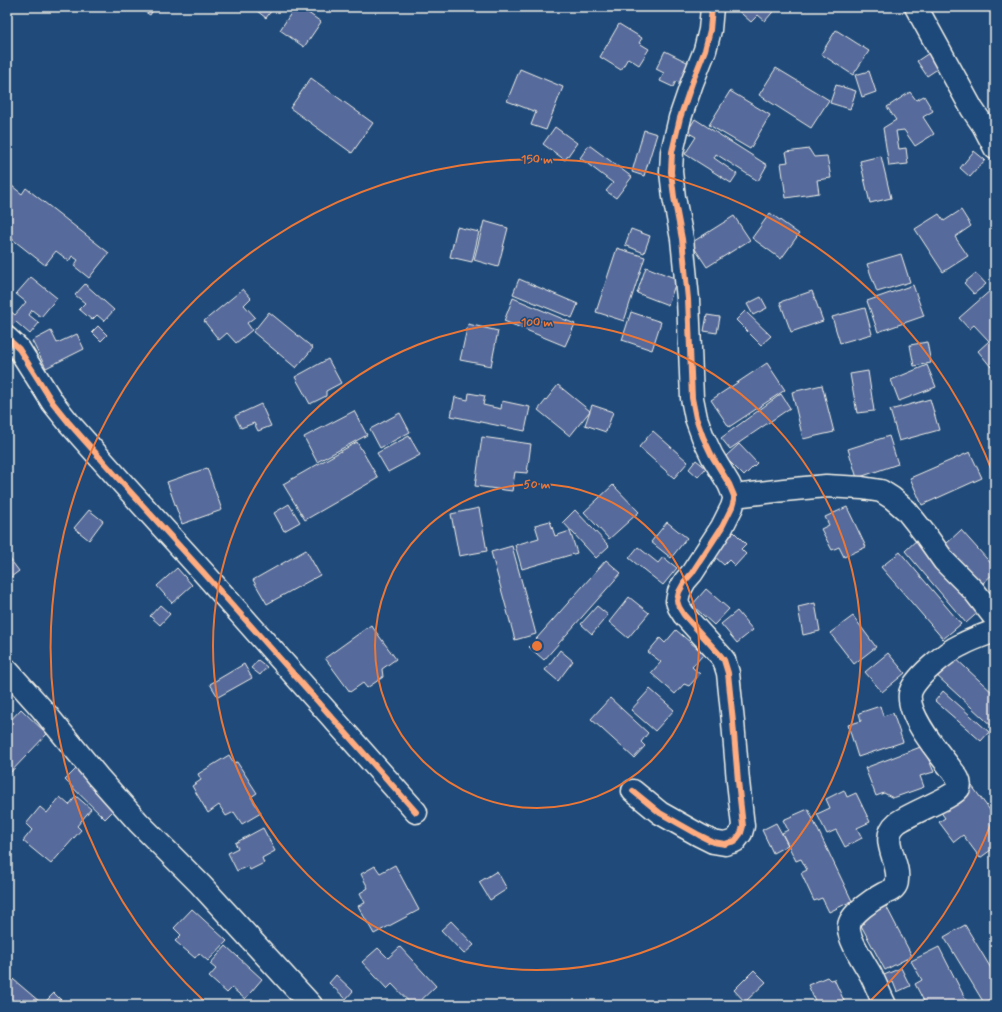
<svg xmlns="http://www.w3.org/2000/svg" width="1002" height="1012" viewBox="0 0 1002 1012" font-family="Mynerve,sans-serif">
	<style>
		.building { fill: #566b9b; stroke: #f4f1e8 }
		.lines { fill: none; stroke-linecap: round; stroke-linejoin: round }
		.minor-casing { stroke: #f4f1e8; stroke-width: 25 }
		.minor { stroke: #1f4a7a; stroke-width: 22 }
		.cycleway-casing { stroke: #1f4a7a; stroke-width: 8 }
		.cycleway { stroke: #ffac80; stroke-width: 6 }
		.ring { fill: none; stroke: #ea7738; stroke-width: 2 }
		.centre { fill: #ea7738; stroke: #1f4a7a; stroke-width: 2 }
		.ring-label { font-size: 12px; text-anchor: middle; font-weight: bold; fill: #ea7738; stroke: #1f4a7a; stroke-width: 3; stroke-linejoin: round; paint-order: stroke }
	</style>
	<rect width="100%" height="100%" fill="#1f4a7a"/>
	<filter id="ink" filterUnits="userSpaceOnUse"><feTurbulence type="fractalNoise" baseFrequency=".025" numOctaves="2"/><feDisplacementMap in="SourceGraphic" scale="8" xChannelSelector="R" yChannelSelector="G"/><feConvolveMatrix kernelMatrix="1 2 1 2 8 2 1 2 1" color-interpolation-filters="sRGB"/></filter>
	<g filter="url(#ink)">
		<path class="building" d="M137,7H155L150,15Z
			M252,7H274L266,18Z
			M295,7H300L321,22L304,47L280,30Z
			M734,7H777L765,21L758,15L751,22Z
			M619,24L642,38L639,43L649,49L639,65L628,58L621,70L600,57Z
			M836,30L869,51L853,75L821,54Z
			M665,51L691,64L682,84L676,81L673,87L660,81L664,73L656,69Z
			M932,51L942,66L927,76L917,61Z
			M776,68L829,100L811,128L759,95Z
			M520,69L563,87L546,130L531,125L536,112L507,101Z
			M869,71L876,92L862,97L855,75Z
			M311,78L373,123L352,153L290,108Z
			M836,85L856,91L850,109L830,103Z
			M730,91L770,115L750,149L709,125Z
			M910,92L916,100L924,96L933,111L923,117L934,134L915,146L904,130L896,131L899,149L906,148L908,164L889,166L883,128L896,120L887,107Z
			M695,119L767,165L758,181L716,154L714,158L737,174L731,183L685,154L696,137L687,132Z
			M555,127L577,143L565,160L543,144Z
			M644,130L657,134L644,176L632,172Z
			M589,145L632,177L616,198L606,191L613,183L580,158Z
			M809,149L814,157L827,156L831,178L817,180L819,193L786,198L781,163L788,162L786,152Z
			M974,151L985,160L970,177L960,168Z
			M881,156L891,198L870,203L860,161Z
			M7,182L22,194L26,188L109,253L89,278L74,266L78,260L72,256L69,261L56,251L45,265L7,235Z
			M961,210L971,226L955,237L968,256L943,272L915,229L939,214L944,221Z
			M770,213L799,234L781,259L752,238Z
			M734,216L750,240L707,267L691,243Z
			M484,221L508,228L498,267L474,260Z
			M457,227L479,232L472,262L450,257Z
			M631,229L650,236L644,253L625,245Z
			M617,248L645,257L624,321L596,312Z
			M901,254L910,282L877,292L867,264Z
			M646,267L677,279L668,305L637,293Z
			M976,273L986,284L974,294L964,283Z
			M31,277L57,298L41,317L32,310L29,315L39,323L30,334L16,322L12,326L7,322V313L9,310L15,315L26,302L16,294Z
			M519,279L578,304L572,318L513,294Z
			M85,284L114,310L104,321L97,315L92,320L79,309L85,303L75,295Z
			M913,285L924,316L878,332L867,301Z
			M243,289L251,298L244,305L255,317L247,323L252,330L236,343L227,333L219,340L204,321Z
			M992,289L995,292V364L991,367L978,351L989,341L974,325L969,329L959,318Z
			M812,291L823,321L791,332L780,302Z
			M761,297L767,308L753,315L747,304Z
			M513,298L575,324L565,346L504,321Z
			M865,308L872,334L840,343L832,317Z
			M745,311L771,336L761,345L736,320Z
			M269,312L313,348L296,368L253,332Z
			M631,312L661,322L652,350L622,340Z
			M707,315L720,317L717,333L704,331Z
			M468,324L498,331L491,366L460,360Z
			M98,326L107,335L101,341L92,332Z
			M51,331L57,343L77,334L84,349L46,368L32,341Z
			M927,342L931,363L914,366L910,345Z
			M328,359L341,383L326,391V396L310,404L295,377Z
			M767,363L785,390L729,427L711,400Z
			M927,365L936,387L899,401L891,380Z
			M868,371L874,411L857,413L850,374Z
			M558,385L590,411L570,436L538,410Z
			M822,385L834,432L803,439L792,392Z
			M469,393L485,396L483,405L501,409L502,401L530,407L525,431L451,416L455,397L468,400Z
			M781,394L790,408L730,449L721,438Z
			M930,399L939,430L899,441L890,410Z
			M261,404L271,426L258,431L254,423L241,428L235,416Z
			M592,405L613,412L606,432L585,425Z
			M354,411L367,435L317,462L304,437Z
			M400,413L410,432L380,448L370,429Z
			M653,431L688,462L674,478L639,447Z
			M409,436L420,455L388,472L377,453Z
			M889,436L898,464L857,478L848,449Z
			M482,437L531,444L527,473L515,472L512,491L475,486Z
			M357,442L378,478L305,520L283,484Z
			M739,444L757,463L744,476L725,457Z
			M970,452L982,478L922,505L910,478Z
			M696,460L706,468L698,477L689,469Z
			M207,468L222,510L182,524L167,482Z
			M613,485L639,512L609,539L584,512Z
			M289,504L300,522L284,531L274,513Z
			M847,507L866,547L844,557L839,547L832,550L821,529L829,525L825,517Z
			M479,508L487,551L459,556L451,514Z
			M89,510L103,521L89,540L74,528Z
			M575,510L609,546L596,558L563,522Z
			M550,521L555,536L570,531L577,553L522,569L515,545L539,538L535,525Z
			M667,522L687,538L671,558L651,542Z
			M961,530L995,568V572L981,585L945,545Z
			M734,532L746,544L741,549L746,554L735,566L729,560L724,565L713,555Z
			M920,537L982,609L966,623L905,551Z
			M512,546L536,634L515,640L491,552Z
			M638,547L658,563L663,557L677,568L663,585L629,558Z
			M306,550L320,575L267,604L253,580Z
			M900,552L961,624L943,639L881,567Z
			M7,555L19,571L7,580Z
			M606,560L621,573L544,660L529,647Z
			M177,568L192,585L172,603L157,586Z
			M706,589L729,609L714,625L692,605Z
			M629,597L649,613L628,638L609,622Z
			M815,603L820,631L803,635L798,607Z
			M160,605L170,614L160,625L150,616Z
			M597,606L608,615L592,634L581,624Z
			M737,611L753,630L737,643L721,624Z
			M853,616L876,647L854,664L830,633Z
			M371,625L396,659L382,669L383,677L367,688L363,683L350,692L325,658Z
			M676,630L704,654L692,667L700,674L689,686L684,684L675,694L651,673L661,662L648,652L660,638L665,643Z
			M560,650L573,661L558,681L545,670Z
			M888,653L905,673L882,692L865,672Z
			M952,655L995,695V729L935,674Z
			M258,660L267,667L260,675L251,668Z
			M244,664L252,678L218,697L210,684Z
			M650,689L674,710L655,731L631,710Z
			M943,691L989,732L981,741L935,701Z
			M610,698L648,733L641,742L645,746L634,758L591,719Z
			M880,706L883,716L893,713L903,742L858,757L848,725L861,721L859,713Z
			M21,709L47,734L7,776V724Z
			M923,746L934,772L920,776L924,787L893,798L884,793L876,796L865,768Z
			M229,755L234,763L237,762L257,793L251,797L261,813L242,824L234,812L226,816L219,805L208,813L192,786L201,780L198,774Z
			M78,767L118,806L105,819L65,780Z
			M972,786L995,817V847L980,858L963,835L954,842L939,822L945,818L940,811Z
			M844,790L847,797L856,793L870,822L857,828L862,838L845,847L836,830L827,834L817,814L830,808L826,799Z
			M76,796L91,809L77,826L81,830L51,864L23,841L32,830L26,824L40,807L47,813L60,797L69,805Z
			M808,809L852,901L829,912L822,898L814,901L801,873L807,870L801,859L796,861L782,833L788,830L783,820Z
			M776,823L788,845L773,853L762,830Z
			M263,828L275,851L262,858L264,863L250,870L248,866L237,871L228,853L238,848L235,843Z
			M395,865L419,910L374,934L358,906L365,903L360,893L368,888L361,874L375,866L380,873Z
			M497,871L507,889L490,900L479,882Z
			M885,904L912,956L885,970L857,918Z
			M192,909L227,941L208,961L199,953L195,958L175,941L181,935L174,928Z
			M451,921L474,945L464,954L441,930Z
			M965,925L995,975V996L984,1003L944,937Z
			M226,946L262,979L245,999L232,988L227,993L209,977L216,969L210,964Z
			M400,947L436,986L416,1005H412L392,984L387,989L362,962L378,948L388,958Z
			M939,947L968,1004L965,1005H926L915,984L922,980L911,961Z
			M901,968L910,986L897,992L893,982L888,984L884,975Z
			M754,970L766,982L745,1002L734,990Z
			M7,974L40,1002L37,1005H7Z
			M336,975L353,991L346,999L329,983Z
			M827,977L830,980L834,979L846,1005H817L808,985Z
			M54,993L66,1005H42Z"/>
		<g class="lines">
			<defs>
				<path id="minor" d="M916,7L972,109L983,125L995,148
					M7,338L19,349L53,403L69,423L125,486L203,572L416,812
					M734,496L784,490L826,486L862,488L881,491L892,498L906,510L925,534L944,561L974,591L995,618
					M7,670L42,709L98,777L139,823L200,884L311,1005
					M633,791L660,813L699,835L713,842L725,844L731,842L735,841L741,833L743,826L738,781L733,722L728,673L724,660L721,656L684,615L679,607L677,601L679,592L685,581L692,573L722,527L732,507L734,500V496L729,484L712,456L703,437L696,418L692,398L688,299L682,239L674,197L671,172L672,152L680,118L692,83L705,50L710,30L712,7
					M885,1005C880,995 876,985 871,975C865,964 847,938 849,926C850,914 873,899 883,894C887,892 891,891 894,888C896,886 897,883 897,880C900,861 878,839 897,823C908,814 956,796 959,788C962,782 955,774 951,769C939,753 907,716 910,694C912,679 948,651 961,645C972,639 984,635 995,631"/>
			</defs>
			<use href="#minor" class="minor-casing"/>
			<use href="#minor" class="minor"/>
			<defs>
				<path id="cycleway" d="M7,338L19,349L53,403L69,423L125,486L203,572L416,812
					M633,791L660,813L699,835L713,842L725,844L731,842L735,841L741,833L743,826L738,781L733,722L728,673L724,660L721,656L684,615L679,607L677,601L679,592L685,581L692,573L722,527L732,507L734,500V496L729,484L712,456L703,437L696,418L692,398L688,299L682,239L674,197L671,172L672,152L680,118L692,83L705,50L710,30L712,7"/>
			</defs>
			<use href="#cycleway" class="cycleway-casing"/>
			<use href="#cycleway" class="cycleway"/>
		</g>
	</g>
	<g class="ring">
		<circle cx="537" cy="646" r="162"/>
		<circle cx="537" cy="646" r="324"/>
		<path d="M995 813A487 487 0 0 1 869 1002M205 1002A487 487 0 1 1 995 479"/>
	</g>
	<circle cx="537" cy="646" r="6" class="centre"/>
	<g class="ring-label">
		<text x="537" y="163">150 m</text>
		<text x="537" y="326">100 m</text>
		<text x="537" y="488">50 m</text>
	</g>
	<rect width="1002" height="1012" fill="none" stroke="#1f4a7a" stroke-width="24"/>
	<rect x="12" y="12" width="978" height="988" fill="none" stroke="#f4f1e8" stroke-width="1.5" filter="url(#ink)"/>
</svg>
